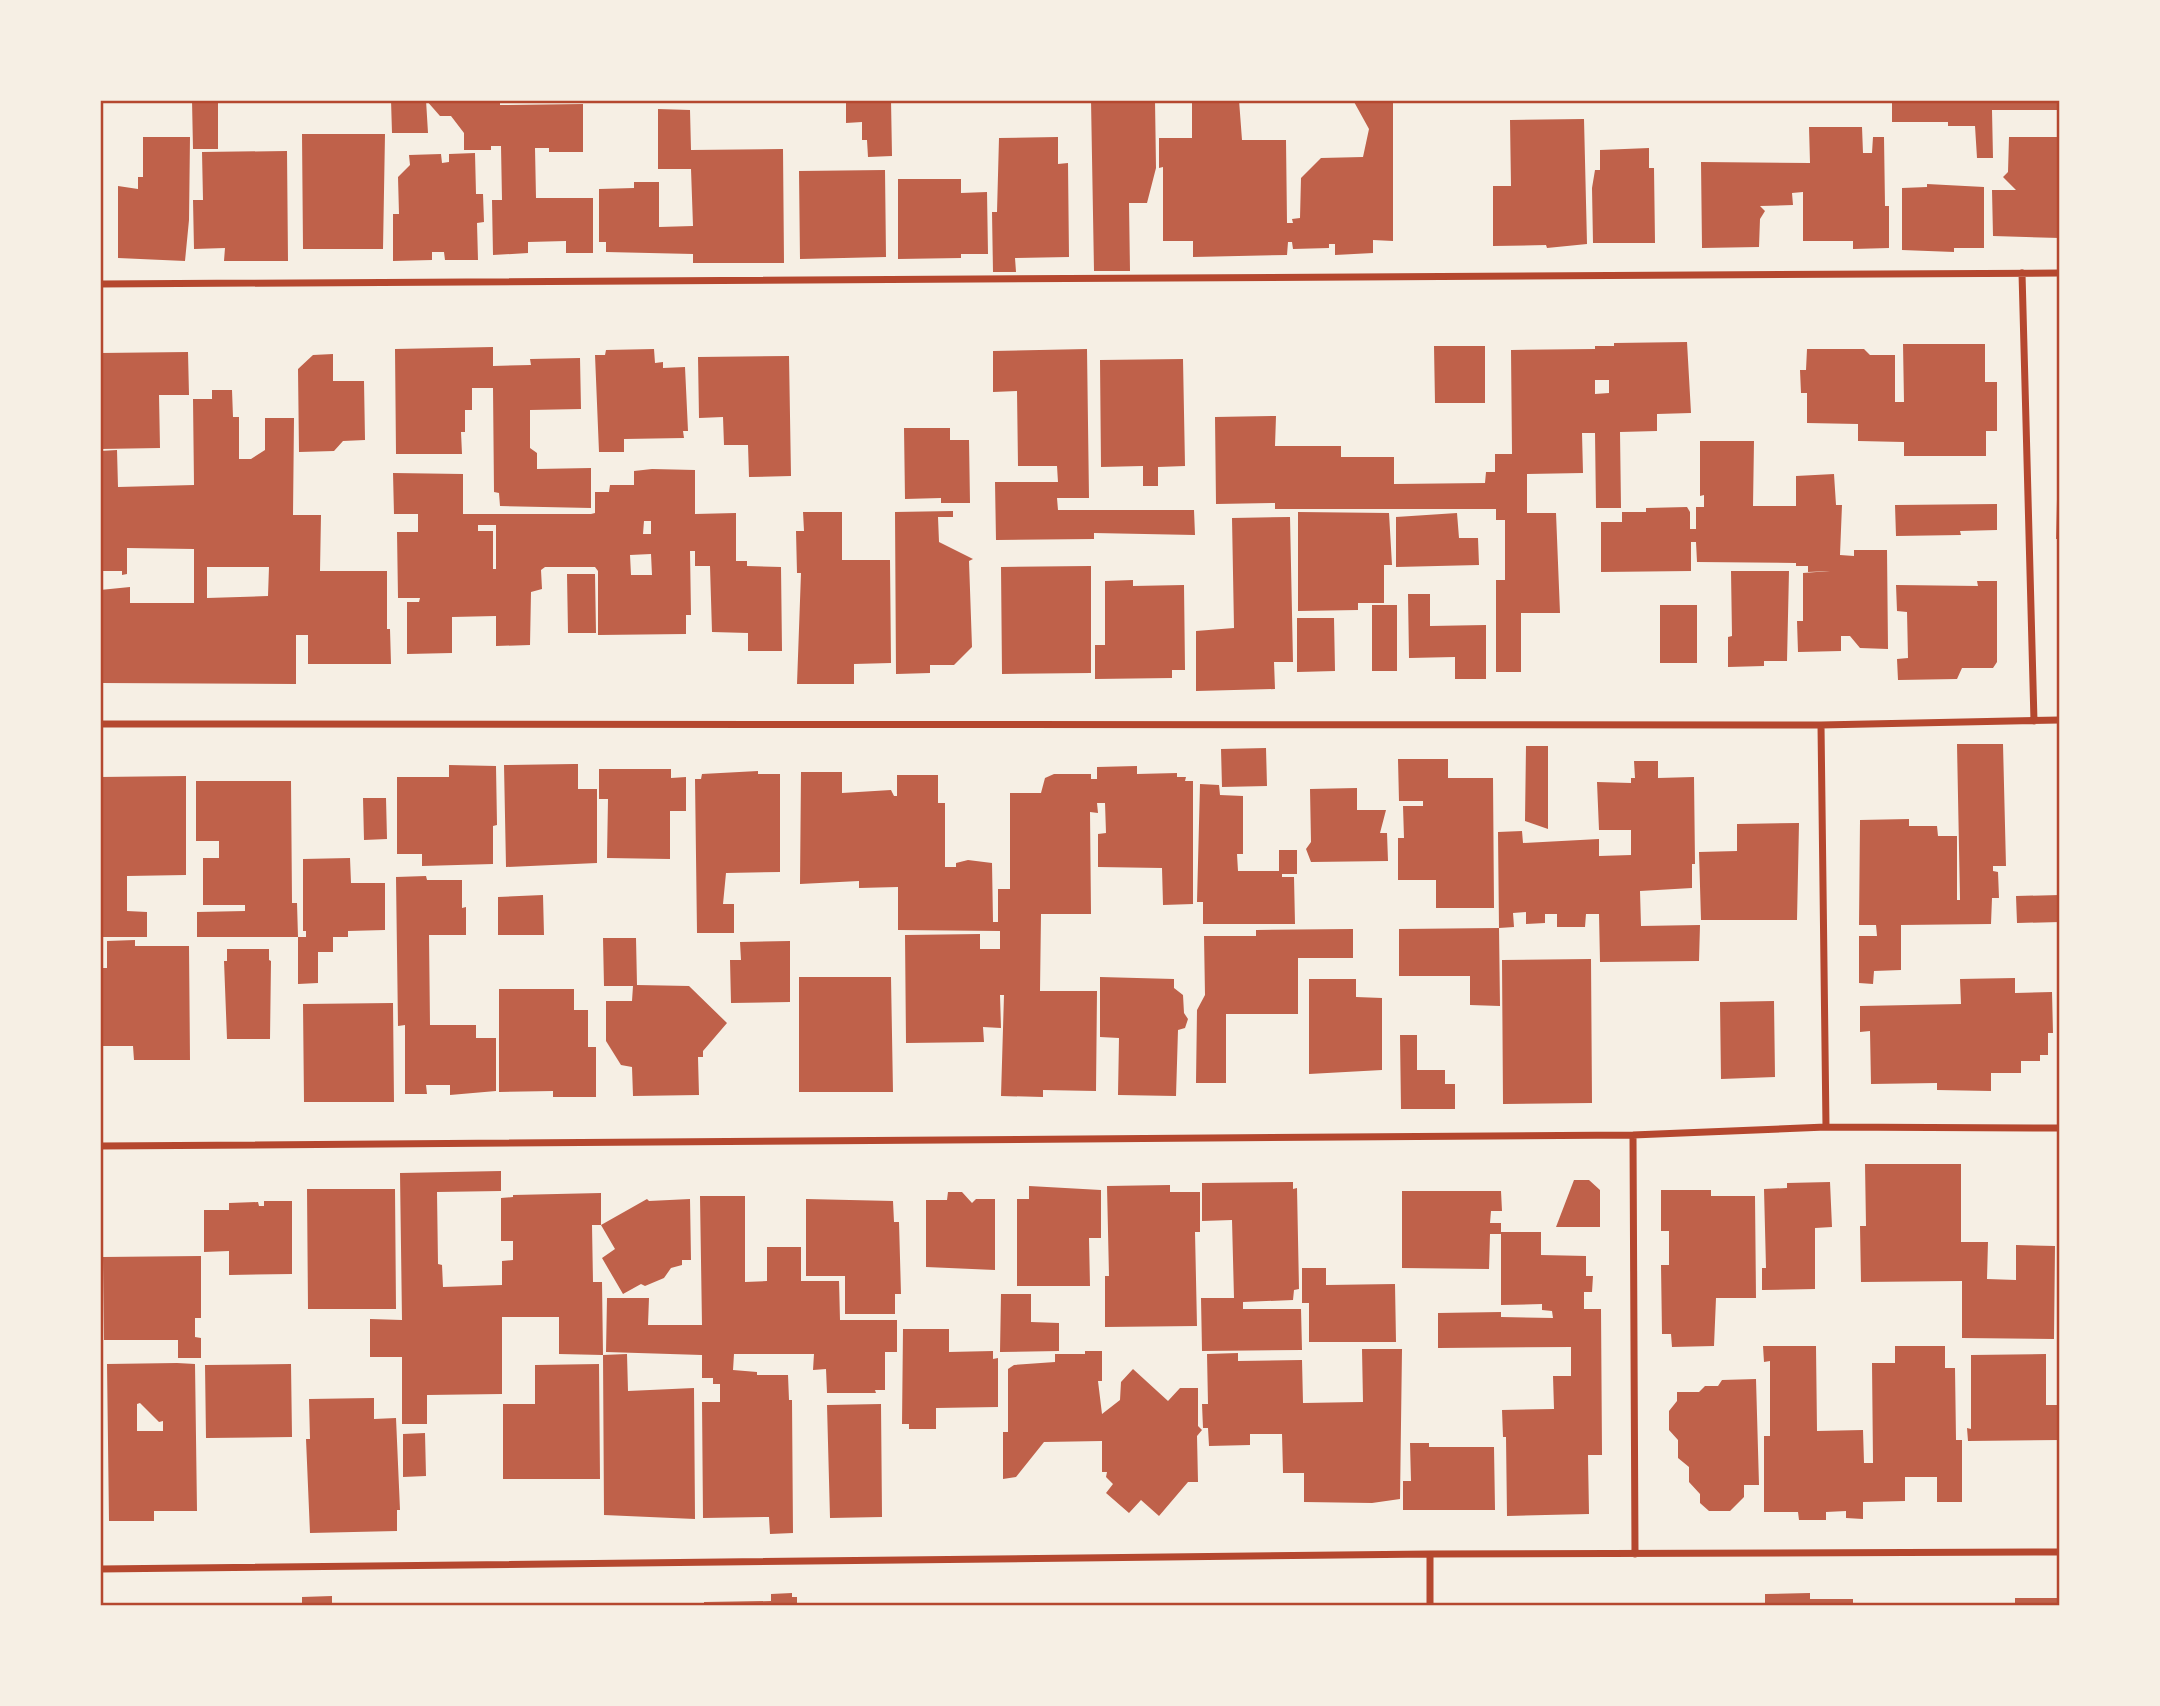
<svg xmlns="http://www.w3.org/2000/svg" width="2160" height="1706" viewBox="0 0 2160 1706" font-family="'Nunito Sans',sans-serif">
	<style>
		.building { fill: #bf614a; fill-rule: evenodd }
		.lines { fill: none; stroke-linecap: round; stroke-linejoin: round }
		.minor { stroke: #b5482f; stroke-width: 7 }
		.neatline { fill: none; stroke: #b5482f; stroke-width: 2.5 }
	</style>
	<rect width="100%" height="100%" fill="#f6efe4"/>
	<path class="building" d="M192,100H218V149H193Z
		M391,100H500V105L583,104V152H549V148H535L536,198H593V253H566V241L528,242V253L493,255L492,200H502L501,146H491V150H464V133L451,116H440L426,100L428,133H392Z
		M846,100H891L892,156L868,157L867,140H862V122L846,123Z
		M1091,100H1155L1156,168L1147,203H1129L1130,271H1094Z
		M1192,100H1239L1242,140H1286L1287,223H1293L1292,219L1300,218L1301,178L1321,158L1363,157L1369,129L1353,100H1393V241L1373,240V253L1335,255V244H1329V248L1293,249L1292,242H1288L1287,255L1193,257V241H1163V167L1159,168V138H1192Z
		M1892,100H2060V110H1992L1993,158H1977L1975,126H1948V122H1892Z
		M658,109L690,110L691,150L783,149L784,263H693V254L606,252V242H599V189L634,188V182H659V227L693,226L691,169H658Z
		M1584,119L1587,244L1547,248L1546,245L1493,246V186H1511L1510,120Z
		M1809,127H1862L1863,153H1872L1873,137H1884L1885,206H1889V248L1853,249V241H1803V192L1792,193L1793,205L1760,206L1765,211L1760,219L1759,247L1702,248L1701,162L1810,163Z
		M302,134H385L383,249H303Z
		M143,137H190L189,220L185,261L118,258V186L138,189V177H143Z
		M1058,137V164L1068,163L1069,257L1015,258L1016,272H993L992,212H997L999,138Z
		M2009,137H2060V238L1993,236L1992,190H2016L2003,177L2008,172Z
		M1649,148V168H1654L1655,243H1593L1592,188L1595,170H1600V150Z
		M287,151L288,261H224L225,248L194,249L193,200H203L202,152Z
		M475,153L476,194H483L484,222L477,223L478,260H445L444,252H432V260L393,261V214H399L398,177L410,165L409,155L441,154L442,163L449,162V154Z
		M885,170L886,257L800,259L799,171Z
		M898,179H961V193L987,192L988,254H961V258L898,259Z
		M1927,184L1984,187V248H1954V252L1902,250V188L1927,187Z
		M1687,342L1691,413L1657,414V431L1620,432L1621,508H1596L1595,433H1582L1583,473L1527,474V513H1556L1560,613H1521V672H1496V580H1505V520H1496V509H1275V503L1216,504L1215,417L1276,416L1275,446H1341V457H1394V484L1485,483L1486,472H1495V454H1512L1511,350L1595,349V346H1614V343ZM1595,380H1609V393L1595,394Z
		M1903,344H1985V382H1997V431H1986V456H1904V442L1858,441V424L1807,423V393H1801L1800,370H1806L1807,349H1864L1870,355H1895V402H1904Z
		M1434,346H1485V403H1435Z
		M493,347V366L531,365L530,359L580,358L581,409L530,410V448L537,453V469L591,468V508L500,506L499,493L494,492L493,388H472V410H465V432H461L462,454H396L395,349Z
		M654,349L655,363L663,362V368L685,367L688,431H683L684,438L624,439V452H599L595,355H605L606,350Z
		M1087,349L1089,498H1057L1058,510H1194L1195,535L1094,533V539L996,540L995,482H1058L1057,466H1018L1017,391L993,392V351Z
		M188,352L189,395H159L160,448L100,449V353Z
		M333,354V381H364L365,440L343,441L334,451L299,452L298,369L313,355Z
		M789,356L791,476L749,477L748,445H724L723,417L699,418L698,357Z
		M1183,359L1185,466L1158,467V486H1143V466L1101,467L1100,360Z
		M212,390H232L233,417H239V459H251L265,450V418H294L293,515H321L320,571H387V629H390L391,664H308V635H296V684L100,683V590L130,587V603H194V549L127,548V574L122,575V571H100V451L117,450L118,487L194,485L193,399H212ZM207,567H269L268,596L207,598Z
		M904,428H950V440H969L970,503H941V498L905,499Z
		M1700,441H1754L1753,506H1796V476L1834,474L1836,505H1842L1840,555L1854,556V550H1887L1888,649L1860,648L1850,636H1841V651L1798,652L1797,621H1803V573L1830,571L1808,572V566H1796V563L1697,562L1696,542H1691V571L1601,572V522H1622V512H1646V508L1687,507L1690,512V529H1696V507H1704V495L1700,496Z
		M2058,460H2060V539H2056Z
		M652,469L695,470V514L736,513V561H747V566L781,567L782,651H748V633L712,632L710,566H695V551H690L691,615H686V634L598,635V571L595,567H545L541,570L542,589L531,592L530,645L496,646V616L452,617V653L407,654V602H419L420,598H398L397,532H418V514H394L393,473L463,474V514H591L595,513V492H609L610,485H634V471ZM644,521H651V534H643ZM478,525H496V569H493V531H478ZM651,554L652,575H631L630,555Z
		M1997,504V530L1960,531L1961,535L1896,536L1895,505Z
		M953,511V517H938L939,542L973,559L969,561L972,647L954,665H930V673L896,674L895,512Z
		M803,512H842V560H890L891,663L854,664V684H797L801,573H797L796,531H804Z
		M1298,512L1389,513L1392,565H1384V603H1358V610L1298,611Z
		M1457,513L1459,538H1478L1479,565L1396,567V517Z
		M1290,517L1293,662H1274L1275,689L1196,691V631L1234,628L1232,518Z
		M1091,566V673L1002,674L1001,567Z
		M1731,571H1789L1787,661H1764V666L1728,667V637L1732,636Z
		M567,574H595L596,633H568Z
		M1133,580V586L1184,585L1185,670H1172V678L1095,679V645H1105V581Z
		M1977,581H1997V662L1993,668H1962L1957,679L1898,680L1897,659L1908,658L1907,612L1897,611L1896,585L1978,586Z
		M1408,594H1430V626L1486,625V679H1455V657L1409,658Z
		M1372,605H1397V671H1372Z
		M1660,605H1697V663H1660Z
		M1297,618H1334L1335,671L1297,672Z
		M1957,744H2003L2006,866H1993V871L1998,872L1999,898H1992L1991,924L1901,925V970L1874,971L1873,984L1859,983V936H1877L1876,925H1859L1860,820L1909,819V826H1937L1938,836H1957V900H1960Z
		M1526,746H1548V829L1525,821Z
		M1266,748L1267,786L1222,787L1221,749Z
		M1398,759H1448V778H1493L1494,908H1436V880H1398V838H1404L1403,806H1423V801H1399Z
		M1634,761H1658V778L1694,777L1695,864H1692V888L1640,891L1641,926L1700,925L1699,961L1600,962L1599,914H1586L1585,927H1557V914H1545V923L1526,924V912L1513,913L1514,927L1499,928L1498,832L1522,831L1523,843L1599,839V856L1631,855V830H1599L1597,782L1631,783V778H1635Z
		M574,764H578V789H597V863L506,867L504,765Z
		M449,765L496,766L497,825L493,826V864L422,866V854H397V777H449Z
		M1137,766V774L1177,773V777H1186L1185,781H1193V904L1163,905L1162,868L1098,867V834L1106,833L1105,803H1097L1098,813L1090,812L1091,914H1041L1040,991H1097L1096,1091L1043,1090V1097L1001,1096L1004,995H1000L1001,1028L983,1027L984,1042L906,1043L905,935L980,934V949H1000V931L898,930V887L859,888V881L800,884L801,772H842V793L891,790L894,796H897V775H938V803H945V867H956V863L968,860L992,863L993,922H998V889H1010V793H1041L1045,778L1054,774H1091V779H1097V767Z
		M599,769H671V778L686,777V811H670V859L607,858L608,799H599Z
		M758,771V774H780V872L726,873L723,904H734V933H697L695,779H701L702,774Z
		M186,776V875L127,876V911L147,912V937H100V777Z
		M196,781H291L292,903H297L298,937H197V912L245,911V905H203V858H219V841H196Z
		M1200,784L1219,785L1220,795L1243,796V854H1237L1238,871H1279V850H1297V874H1282V877H1294L1295,924H1203V902H1197Z
		M1357,788V810H1386L1380,833H1387L1388,861L1311,862L1306,849L1311,842L1310,789Z
		M363,798H386L387,839L364,840Z
		M1799,823L1797,920H1701L1699,852L1737,851V824Z
		M350,858L351,883H385V930L348,931V937H333V952H318V983L298,984V937H306V931H303V859Z
		M426,876L427,880H462V908L466,907V935H429L430,1025H476V1038H496V1091L450,1095V1085H426L427,1094H405V1025L398,1026L396,877Z
		M543,895L544,935H498V897Z
		M2060,895V922L2017,923L2016,896Z
		M1499,928L1500,1006L1470,1005V976H1399V929Z
		M1353,929V958H1298V1014H1226V1083H1196L1197,1010L1205,995L1204,936H1256V930Z
		M603,938H636L637,985L689,986L727,1023L703,1051V1057H698L699,1095L633,1096L632,1067L621,1065L606,1041V1001H632L633,986H604Z
		M135,940V946H189L190,1060H134L133,1046H100V968H107V941Z
		M790,941V1002L731,1003L730,960H741L740,942Z
		M227,949H269V960L271,961L270,1039H227L224,961H227Z
		M1591,959L1592,1103L1503,1104L1502,960Z
		M799,977H891L893,1092H799Z
		M1100,977L1174,979V988L1183,995L1184,1013L1188,1019L1185,1028L1178,1030L1176,1096L1118,1095L1119,1038L1100,1037Z
		M2015,978V993L2052,992L2053,1033H2048V1055H2040V1061H2021V1073H1991V1091L1937,1090V1083L1871,1084L1870,1031L1860,1032V1006L1961,1004L1960,979Z
		M1309,979H1356V997L1382,998V1070L1309,1074Z
		M499,989H574V1010H588V1047H596V1097H553V1091L499,1092Z
		M1774,1001L1775,1077L1721,1079L1720,1002Z
		M393,1003L394,1102H304L303,1004Z
		M1400,1035H1417V1070H1445V1084H1455V1109H1401Z
		M1865,1164H1961V1242H1988L1987,1279L2016,1280V1245L2055,1246L2054,1339L1962,1338V1281L1861,1282L1860,1226H1866Z
		M501,1171V1191L437,1192L438,1264L442,1265L443,1287L502,1285V1261L513,1260V1241H501V1198L513,1197V1195L601,1193V1225H592L593,1282H602L603,1355L559,1354V1317H502V1394L427,1395V1424H402V1357H370V1319L402,1320L400,1173Z
		M1574,1180H1589L1600,1190V1227H1556Z
		M1293,1182V1189L1297,1188L1299,1289L1294,1290L1293,1300L1243,1302V1309H1301L1302,1350L1202,1351L1201,1298H1234L1232,1220L1202,1221V1183Z
		M1830,1182L1832,1227L1815,1228V1289L1762,1290V1268H1766L1764,1189L1787,1188V1183Z
		M1170,1185V1192H1200V1232H1195L1197,1326L1105,1327V1276H1109L1107,1186Z
		M1029,1186L1101,1190V1238H1089L1090,1286H1017V1199H1029Z
		M307,1189H395L396,1309H308Z
		M1661,1190H1711V1196H1755L1756,1298H1716L1714,1346L1672,1347L1671,1334H1662L1661,1265H1669V1231H1661Z
		M1402,1191H1501L1502,1211H1491L1490,1223H1501V1234H1490L1489,1269L1402,1268Z
		M948,1192H962L972,1203L976,1199H995V1270L926,1267V1200H947Z
		M700,1196H745V1282L767,1281V1247H801V1281H839L840,1320H897V1352H885V1390H875L876,1393H827L826,1369L813,1370L814,1354H734L733,1370L757,1372V1375H788L789,1400H792L793,1533L770,1534L769,1517L703,1518L702,1402H720V1384H713V1378H702V1355L606,1352L607,1298H649L648,1325H702Z
		M647,1199L649,1201L690,1199L691,1260H682V1265L671,1268L664,1278L645,1286L641,1284L623,1294L602,1258L615,1249L601,1225Z
		M806,1199L893,1201L894,1222H899L901,1294H895V1314H845V1276H806Z
		M264,1201H292V1274L229,1275V1251L204,1252V1210H229V1203L258,1202L259,1206H264Z
		M1501,1232H1541V1255L1586,1256V1276H1593L1592,1292H1584V1309H1601L1602,1455H1588L1589,1514L1507,1516L1506,1437H1503L1502,1410L1554,1409L1553,1376H1571V1347L1438,1348V1313L1501,1312V1317L1553,1318L1552,1311L1542,1310V1304L1501,1305Z
		M201,1256V1318H195V1337L201,1338V1358H178V1340H104L103,1257Z
		M1302,1268H1326V1285L1395,1284L1396,1342H1309V1303H1302Z
		M1001,1294H1031V1322L1059,1323V1351L1000,1352Z
		M903,1329H949V1352L993,1351V1359L998,1358V1407L936,1408V1429H909V1424H902Z
		M1763,1346H1816L1817,1431L1863,1430L1864,1463H1873L1872,1363H1895V1346H1945V1368H1955L1956,1440H1962V1502H1937V1477H1905V1501L1863,1502V1519L1846,1518V1511L1826,1512V1520H1799L1798,1512H1764V1436H1770V1361L1764,1362Z
		M1362,1349H1402L1400,1499L1372,1503L1304,1502V1473H1283L1282,1434H1250V1445L1209,1446L1208,1428H1203L1202,1404H1208L1207,1354L1238,1353V1361L1302,1360L1303,1403L1363,1402Z
		M1085,1351H1102V1381H1098L1102,1414L1120,1400L1121,1382L1133,1369L1168,1401L1180,1388H1198V1426L1202,1430L1197,1436L1198,1482H1188L1159,1516L1141,1500L1129,1513L1106,1493L1113,1484L1106,1477L1107,1472H1102V1441L1044,1442L1016,1477L1003,1479V1432H1008V1369L1014,1365L1055,1362V1354H1085Z
		M627,1354L628,1391L694,1388L695,1519L604,1515L603,1355Z
		M2046,1354V1405H2060V1440L1968,1441L1967,1428L1971,1429V1355Z
		M177,1363L195,1364L197,1511H154V1521H109L107,1364ZM140,1403L159,1422L163,1421V1431H137V1404Z
		M291,1364L292,1437L206,1438L205,1365Z
		M599,1364L600,1479H503V1404H535V1365Z
		M1756,1379L1759,1485H1744V1497L1730,1511H1709L1700,1503V1494L1689,1482V1467L1678,1458V1440L1669,1430V1411L1677,1401V1392H1699L1705,1386H1718L1722,1380Z
		M374,1398V1419L396,1418L400,1510H397V1531L310,1533L306,1439H310L309,1399Z
		M881,1404L882,1517L830,1518L827,1405Z
		M425,1433L426,1476L403,1477V1434Z
		M1410,1443H1429V1447H1494L1495,1510H1403V1481H1411Z
		M792,1593V1597H797V1606H704V1602L771,1601V1594Z
		M1810,1593V1599H1853V1606H1765V1594Z
		M332,1596V1606H302V1597Z
		M2015,1598H2058L2057,1606H2015Z"/>
	<g class="lines">
		<path class="minor" d="M2022,273L2034,721
			M100,284L2060,273
			M100,724L1821,725L2060,720
			M1821,725L1826,1127
			M1633,1135L1635,1554
			M100,1146L1633,1135L1826,1127L2060,1128
			M1430,1554V1606
			M100,1569L1430,1554L2060,1552"/>
	</g>
	<rect width="2160" height="1706" fill="none" stroke="#f6efe4" stroke-width="203"/>
	<rect x="102" y="102" width="1956" height="1502" class="neatline"/>
</svg>
